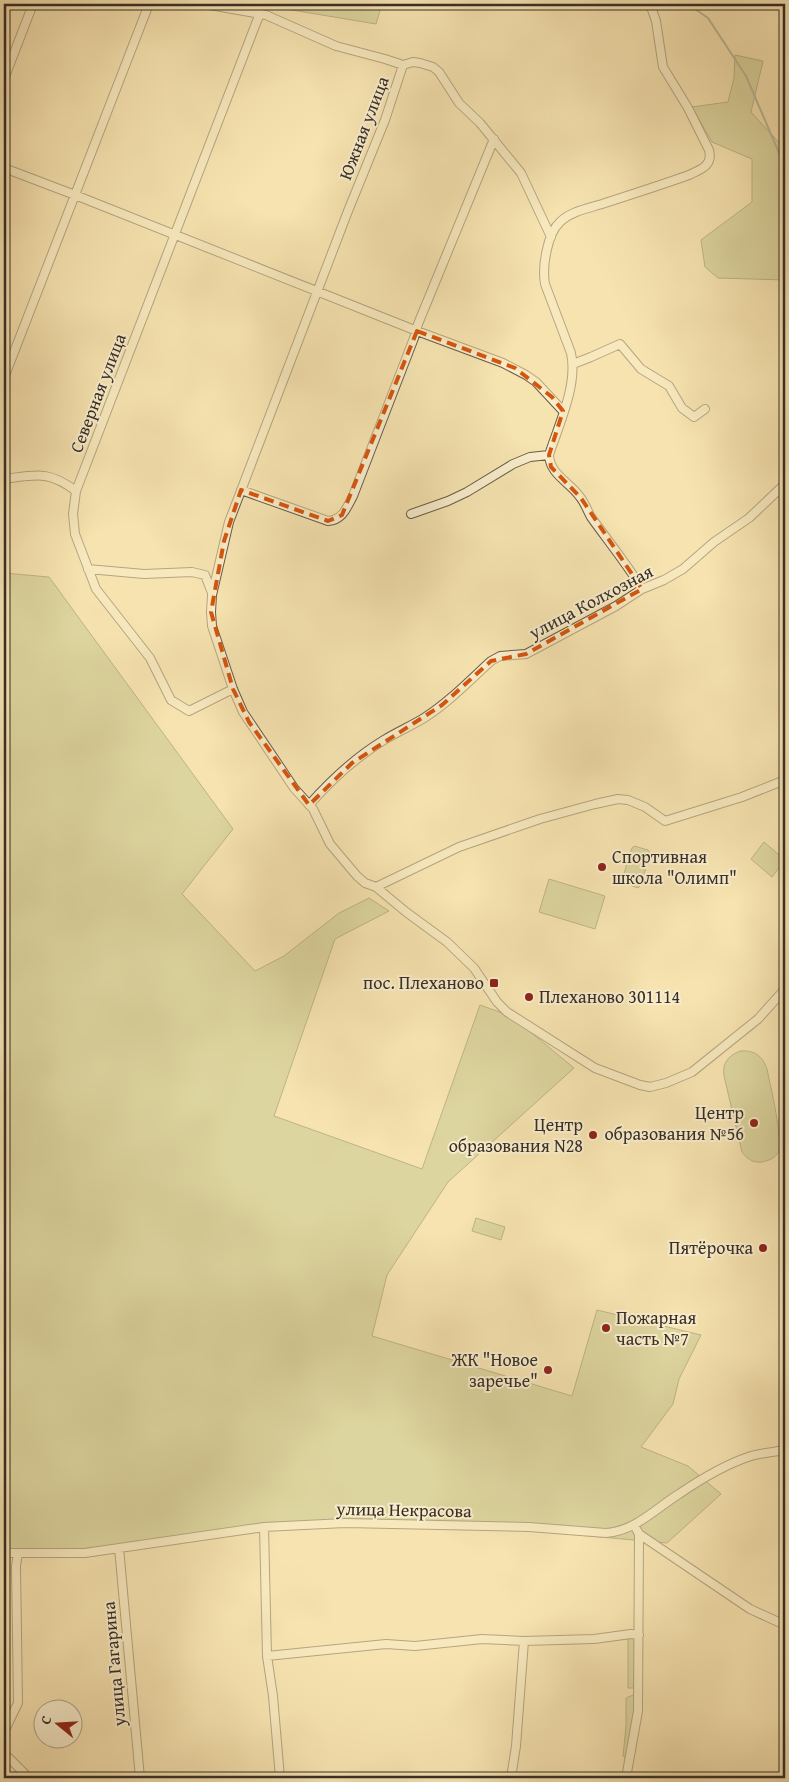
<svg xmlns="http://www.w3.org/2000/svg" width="789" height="1782" viewBox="0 0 789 1782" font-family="'Gentium Book Plus',serif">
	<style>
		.green { fill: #bfc389; stroke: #7c7858 }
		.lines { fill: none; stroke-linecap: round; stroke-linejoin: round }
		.stream { stroke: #758479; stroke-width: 2 }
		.minor-casing { stroke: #675b48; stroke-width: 10 }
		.minor { stroke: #f8edcc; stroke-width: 8 }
		.rail { stroke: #382e26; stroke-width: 2; stroke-dasharray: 9 9; stroke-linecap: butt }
		.marked { fill: none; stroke: #d6550f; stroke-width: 4; stroke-dasharray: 10 6; stroke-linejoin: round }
		.poi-dot { fill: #8f2418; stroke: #f8edcc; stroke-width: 2 }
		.labels { text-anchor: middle; stroke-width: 4; stroke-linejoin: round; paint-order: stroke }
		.street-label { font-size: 18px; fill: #382e26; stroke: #f8edcc }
		.poi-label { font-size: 18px; fill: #382e26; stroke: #f8edcc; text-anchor: end }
	</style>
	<rect width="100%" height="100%" fill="#f5e3b0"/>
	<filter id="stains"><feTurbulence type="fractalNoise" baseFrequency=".004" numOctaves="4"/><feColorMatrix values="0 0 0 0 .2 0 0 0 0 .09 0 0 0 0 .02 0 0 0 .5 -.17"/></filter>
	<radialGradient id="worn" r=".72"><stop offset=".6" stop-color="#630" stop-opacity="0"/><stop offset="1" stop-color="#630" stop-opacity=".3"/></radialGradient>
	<path class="green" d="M256,4H382L376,24Z
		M735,55L763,61L751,112L785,149V234H783L785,239V280L718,278L705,267L701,240L752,202V159L712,142L692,107L728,102L734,78Z
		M4,573L49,577L233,829L182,894L255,971L284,956L339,913L369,898L389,911L335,939L274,1116L422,1169L480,1005L511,1016L574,1068L448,1182L387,1275L372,1336L572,1396L597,1310L701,1335L679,1379L673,1404L641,1447L688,1466L721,1494L667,1543L478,1526H283L104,1548L4,1550Z
		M764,842L785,860L772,877L751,859Z
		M634,846L648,850L650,853L641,885L638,888L624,883L622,880L632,848Z
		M549,879L605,896L595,929L539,912Z
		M740,1051C754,1050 762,1055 767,1069C770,1084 784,1142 778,1153C775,1158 768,1161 762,1162C753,1163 747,1159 742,1152L724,1076C722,1063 728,1056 740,1051Z
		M476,1218L505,1227L501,1240L472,1231Z
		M630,1637L635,1638L634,1688H628V1638Z
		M633,1695L635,1696L634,1715L626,1755L625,1758L623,1756L626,1726V1698Z"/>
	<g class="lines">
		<path class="stream" d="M688,4L708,18L746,76L785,167"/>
		<defs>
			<path id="minor" d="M204,4L266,15L336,46L385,59L403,65
				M4,79L33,4
				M4,168L75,195L417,331L503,363L526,375L536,382L563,411
				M551,237L521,173L480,123L459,103L439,72L433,67L420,63L413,62L403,65L385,120L348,211L229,522L212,595L211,612L212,626L233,689L243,712L294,788L313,809L330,844L357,876L365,883L376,887L406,912L447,942L474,968L497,1002L507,1012L595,1068L640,1085L650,1087L666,1083L692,1072L758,1019L785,989
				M573,364L591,357L620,344L641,369L669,386L682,408L694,417L705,409
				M4,378L149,4
				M4,479C36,475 48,470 76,491
				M241,490L328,521C343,520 347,507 353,496L414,338L418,324L494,139
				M411,514L448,501L467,492L513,464L530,457L549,455
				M88,569L144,574L192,572L205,575L212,593
				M642,589C627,564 608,541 591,517C587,510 585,503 580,497C570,482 550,475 549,455C559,424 578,385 571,353L545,284C542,267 547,234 560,222C571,211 590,208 605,203C633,194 661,185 689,175C701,169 713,166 709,150L688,108L663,67L656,21L650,4
				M233,689L189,711L171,700L150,658L96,589L75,534L73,514L76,491L260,13
				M309,805C331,780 356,757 384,740C397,732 411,726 424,718C449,702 469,681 491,661L500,656L526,654L616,606L642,589L664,580L683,569L714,542L749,518L785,484
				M376,887L459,847L540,819L595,804L618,799L628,800L645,807L665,821L742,797L785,780
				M264,1527L267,1656L273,1696L280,1778
				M639,1534L750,1609L785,1625
				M119,1548L140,1778
				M4,1553H85L264,1527L345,1523L529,1527L606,1533C635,1531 655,1509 679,1494C701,1479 726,1464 751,1456C762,1453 774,1452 785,1450
				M267,1656L386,1644L415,1646L482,1639L524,1641L594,1639L631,1634L639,1635
				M4,1732L18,1703L16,1566L18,1553
				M4,1753L29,1778
				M511,1778L516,1746L524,1641
				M626,1778L638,1711L639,1534L634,1525"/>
		</defs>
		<use href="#minor" class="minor-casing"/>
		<use href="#minor" class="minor"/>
		<path class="rail" d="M780,4L785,12"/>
	</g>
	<path d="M0 0H789V1782H0ZM417,331L515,368L552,397L563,411L549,455L551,467L581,498L642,589L526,654L491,661L442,705L352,763L309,805L249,722L233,689L211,612L224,541L241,490L328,521L342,515Z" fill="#f5e3b0" fill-opacity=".55" fill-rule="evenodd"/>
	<path class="marked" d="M417,331L515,368L552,397L563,411L549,455L551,467L581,498L642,589L526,654L491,661L442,705L352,763L309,805L249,722L233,689L211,612L224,541L241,490L328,521L342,515Z"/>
	<g class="poi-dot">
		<circle cx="602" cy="867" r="5"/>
		<rect x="489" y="978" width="10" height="10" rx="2.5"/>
		<circle cx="529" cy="997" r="5"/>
		<circle cx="754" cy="1123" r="5"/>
		<circle cx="593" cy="1135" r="5"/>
		<circle cx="763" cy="1248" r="5"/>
		<circle cx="606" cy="1328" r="5"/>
		<circle cx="548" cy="1370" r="5"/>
	</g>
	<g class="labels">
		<g class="street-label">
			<text transform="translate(364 128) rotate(-69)" y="6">Южная улица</text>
			<text transform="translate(98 393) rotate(-69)" y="6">Северная улица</text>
			<text transform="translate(591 602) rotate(-28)" y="6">улица Колхозная</text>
			<text transform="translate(404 1510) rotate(1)" y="6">улица Некрасова</text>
			<text transform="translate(114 1664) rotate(-95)" y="6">улица Гагарина</text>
		</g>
		<g class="poi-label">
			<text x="612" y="863" text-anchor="start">Спортивная<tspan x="612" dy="21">школа "Олимп"</tspan></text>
			<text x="484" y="989">пос. Плеханово</text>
			<text x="539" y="1003" text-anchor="start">Плеханово 301114</text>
			<text x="744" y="1119">Центр<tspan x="744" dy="21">образования №56</tspan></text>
			<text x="583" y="1131">Центр<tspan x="583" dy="21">образования N28</tspan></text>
			<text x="753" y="1254">Пятёрочка</text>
			<text x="616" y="1324" text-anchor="start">Пожарная<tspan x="616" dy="21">часть №7</tspan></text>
			<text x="538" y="1366">ЖК "Новое<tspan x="538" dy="21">заречье"</tspan></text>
		</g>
	</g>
	<rect width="789" height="1782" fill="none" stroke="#f5e3b0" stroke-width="20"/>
	<rect x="5" y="5" width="779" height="1772" fill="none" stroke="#382e26" stroke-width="2.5"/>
	<rect x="10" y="10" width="769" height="1762" fill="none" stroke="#382e26"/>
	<g transform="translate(58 1724) rotate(288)"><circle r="24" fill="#f8edcc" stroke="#aba18a"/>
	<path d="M0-4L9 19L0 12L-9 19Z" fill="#8f2418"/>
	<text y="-8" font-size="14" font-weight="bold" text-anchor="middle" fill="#382e26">С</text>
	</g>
	<rect width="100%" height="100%" filter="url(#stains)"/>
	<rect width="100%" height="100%" fill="url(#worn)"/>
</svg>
